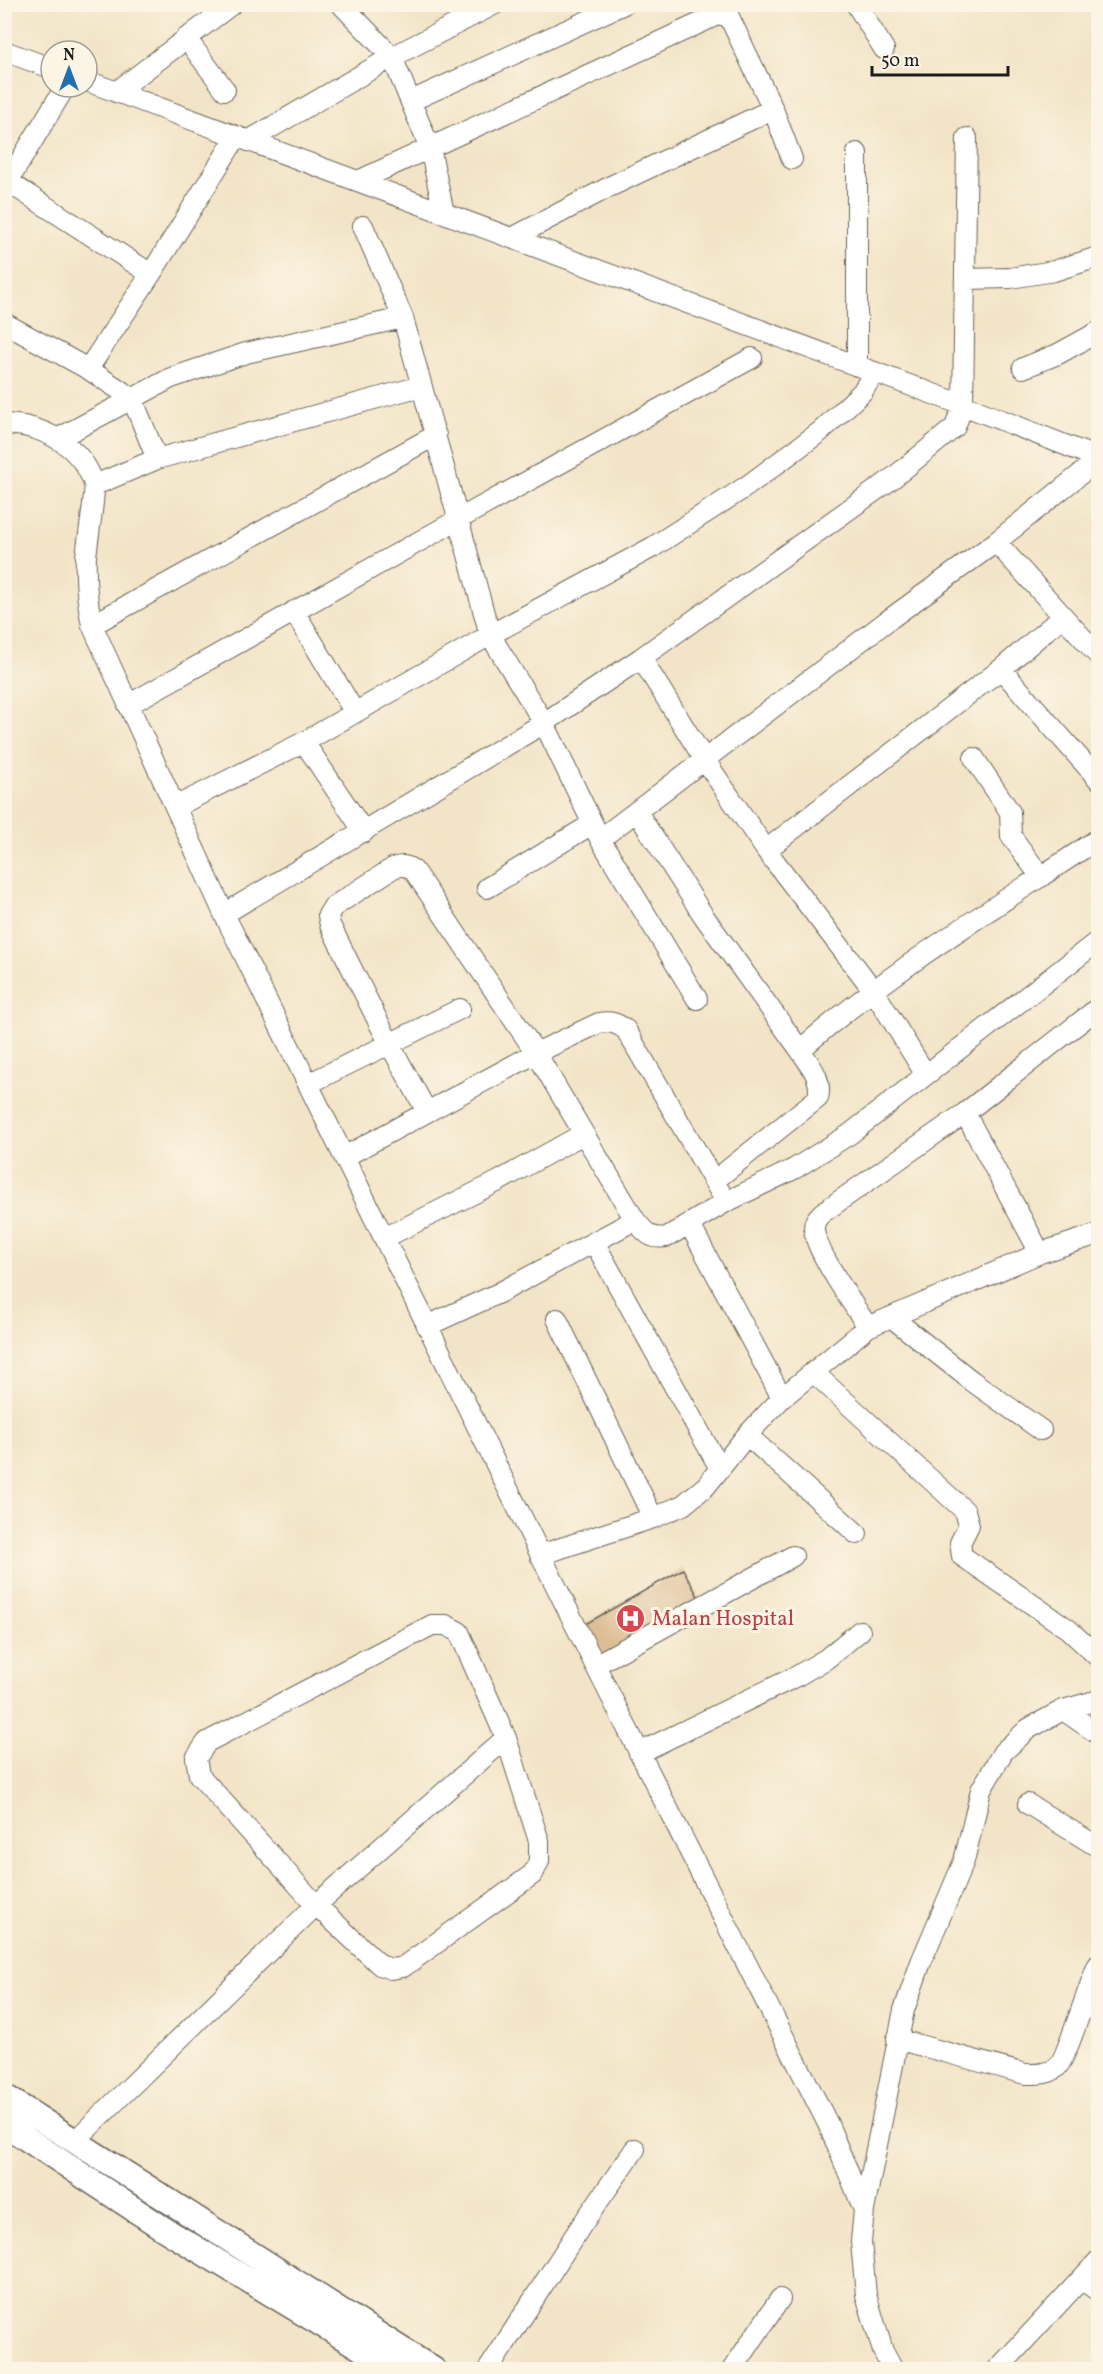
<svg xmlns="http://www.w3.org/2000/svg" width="1103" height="2374" viewBox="0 0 1103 2374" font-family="Vollkorn,serif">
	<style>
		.building { fill: #ddbd94 }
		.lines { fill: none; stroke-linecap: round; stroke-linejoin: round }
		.minor-casing { stroke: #676258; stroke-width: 22 }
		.major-casing { stroke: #676258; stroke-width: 27 }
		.minor { stroke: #fff; stroke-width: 20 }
		.major { stroke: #fff; stroke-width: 24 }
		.labels { text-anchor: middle; stroke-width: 6; stroke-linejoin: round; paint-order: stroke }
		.health-label { font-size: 21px; fill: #be3a42; stroke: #fcf5e5; text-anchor: start }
	</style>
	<rect width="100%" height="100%" fill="#fcf5e5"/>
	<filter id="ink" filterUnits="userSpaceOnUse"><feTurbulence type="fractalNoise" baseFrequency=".0167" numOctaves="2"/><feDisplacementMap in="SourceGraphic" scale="12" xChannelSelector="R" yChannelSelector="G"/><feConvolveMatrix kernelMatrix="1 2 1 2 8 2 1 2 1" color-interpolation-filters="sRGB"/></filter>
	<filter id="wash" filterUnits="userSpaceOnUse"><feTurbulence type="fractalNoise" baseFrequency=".008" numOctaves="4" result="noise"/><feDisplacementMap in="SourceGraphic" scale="24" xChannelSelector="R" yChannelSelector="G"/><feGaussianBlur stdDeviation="1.35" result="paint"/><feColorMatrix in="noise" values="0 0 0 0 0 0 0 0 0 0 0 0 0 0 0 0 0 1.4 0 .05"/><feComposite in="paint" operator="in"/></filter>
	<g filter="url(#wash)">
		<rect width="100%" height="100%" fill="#f2e4c6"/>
		<g id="blocks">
			<path class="building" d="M683,1569L701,1602L598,1659L580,1627Z"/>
		</g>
	</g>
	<g filter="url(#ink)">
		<use href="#blocks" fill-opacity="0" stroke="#676258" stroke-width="1.5"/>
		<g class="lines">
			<defs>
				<path id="minor" d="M341,4L392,57L495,4
					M723,4L773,109L792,159
					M856,4L884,49
					M186,38L225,90
					M4,51L51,68
					M87,81L963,405L1098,458
					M116,92L232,4
					M411,101L624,4
					M248,141L392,57L430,148L444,213
					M857,153V366
					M358,181L726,11
					M8,182L151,274
					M4,188L65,87
					M363,226L403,318L490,635L544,723L600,839L697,999
					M512,238L611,186L773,109
					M965,279L1010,278L1054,271L1098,257
					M4,323L88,369L132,398L157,459
					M1023,368L1058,354L1098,332
					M88,369L151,274L237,136
					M4,424C43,425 81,445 94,484C96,492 87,544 86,557C85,581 87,602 92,625L224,914L595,1665L828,2124L864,2210L861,2242L866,2295L883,2351L893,2370
					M59,438L171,378L246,353L403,318
					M95,485L157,459L421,386
					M996,542L1098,655
					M294,611L355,713
					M92,625L436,435
					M641,658L893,478L955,427L963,405L967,138
					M1001,669L1062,617
					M128,705L459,519L752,358
					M304,742L364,832
					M974,758L1010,812L1011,836L1041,877
					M175,807L304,742L490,635L653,547L747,486L821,431L862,392L875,372
					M637,812L703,915L800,1050
					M600,839L887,621L996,542L1098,460
					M766,850L1001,669L1098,779
					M487,888L592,824
					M224,914L544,723L641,658L704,759L766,850L874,991L926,1075
					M308,1084L460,1009
					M965,1113L1040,1253
					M344,1157L536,1053L414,871C407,865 402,865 393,868L333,907L328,915L330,925L389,1043L427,1112
					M714,1181L818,1098C823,1079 810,1065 800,1050C891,970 997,906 1098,839
					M726,1202L626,1030C617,1023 611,1021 599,1023L536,1053L635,1220C645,1232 650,1240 667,1237L726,1202L794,1169L850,1134L1098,941
					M690,1225L782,1398
					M384,1238L497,1182L583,1134
					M594,1242L719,1467
					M891,1317L972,1381L1041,1430
					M557,1319L653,1518
					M427,1326L499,1293L635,1220
					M868,1327C855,1307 814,1249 814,1229C814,1221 817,1218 822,1213L965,1113L1098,1008
					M813,1372L965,1511L969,1525L960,1543L962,1556L1068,1629L1098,1657
					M747,1435L857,1534
					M540,1555L653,1518L683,1505L706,1486L747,1435L782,1398L868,1327L1040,1253L1098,1234
					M595,1665L793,1556
					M1063,1710L1098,1734
					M639,1753L797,1676L826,1659L860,1631
					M1028,1804L1098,1847
					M897,2039L1025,2074C1035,2074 1047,2075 1056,2068C1066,2062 1089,1983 1098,1965
					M75,2141L316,1905L506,1738L459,1632L446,1625H432L207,1742L196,1758L199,1775L316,1905L380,1965L391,1969L403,1967L533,1874L539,1861V1841L506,1738
					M864,2210L904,2010L921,1962L964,1861L981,1790L1003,1752L1028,1729L1063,1710L1098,1700
					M1081,2279L1098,2291
					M488,2370L581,2226L635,2149
					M732,2370L780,2299
					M997,2370L1098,2261"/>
				<path id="major" d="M4,2096L434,2370
					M4,2124L164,2229L397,2370"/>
			</defs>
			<use href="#minor" class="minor-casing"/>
			<use href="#major" class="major-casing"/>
			<use href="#minor" class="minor"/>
			<use href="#major" class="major"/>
		</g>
	</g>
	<defs>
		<symbol id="hospital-disc" viewBox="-11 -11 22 22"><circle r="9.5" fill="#e0444e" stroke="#fcf5e5"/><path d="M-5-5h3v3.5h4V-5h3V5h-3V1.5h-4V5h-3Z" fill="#fff"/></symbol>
	</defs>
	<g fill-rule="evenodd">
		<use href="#hospital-disc" x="614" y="1602" width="33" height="33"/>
	</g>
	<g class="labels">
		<g class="health-label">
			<text x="652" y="1625">Malan Hospital</text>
		</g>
	</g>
	<rect width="1103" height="2374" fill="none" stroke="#fcf5e5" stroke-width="24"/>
	<g transform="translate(69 69)"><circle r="28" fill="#fcf5e5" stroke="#a29e95" stroke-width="1.5"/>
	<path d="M0-4.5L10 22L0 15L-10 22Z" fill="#1f6fb2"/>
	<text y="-9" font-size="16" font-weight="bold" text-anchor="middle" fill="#1c1c1c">N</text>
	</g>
	<path d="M872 66v9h136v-9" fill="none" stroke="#1c1c1c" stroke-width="3"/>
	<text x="881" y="66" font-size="18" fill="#1c1c1c" stroke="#fcf5e5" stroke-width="4.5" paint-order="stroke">50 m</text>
</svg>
